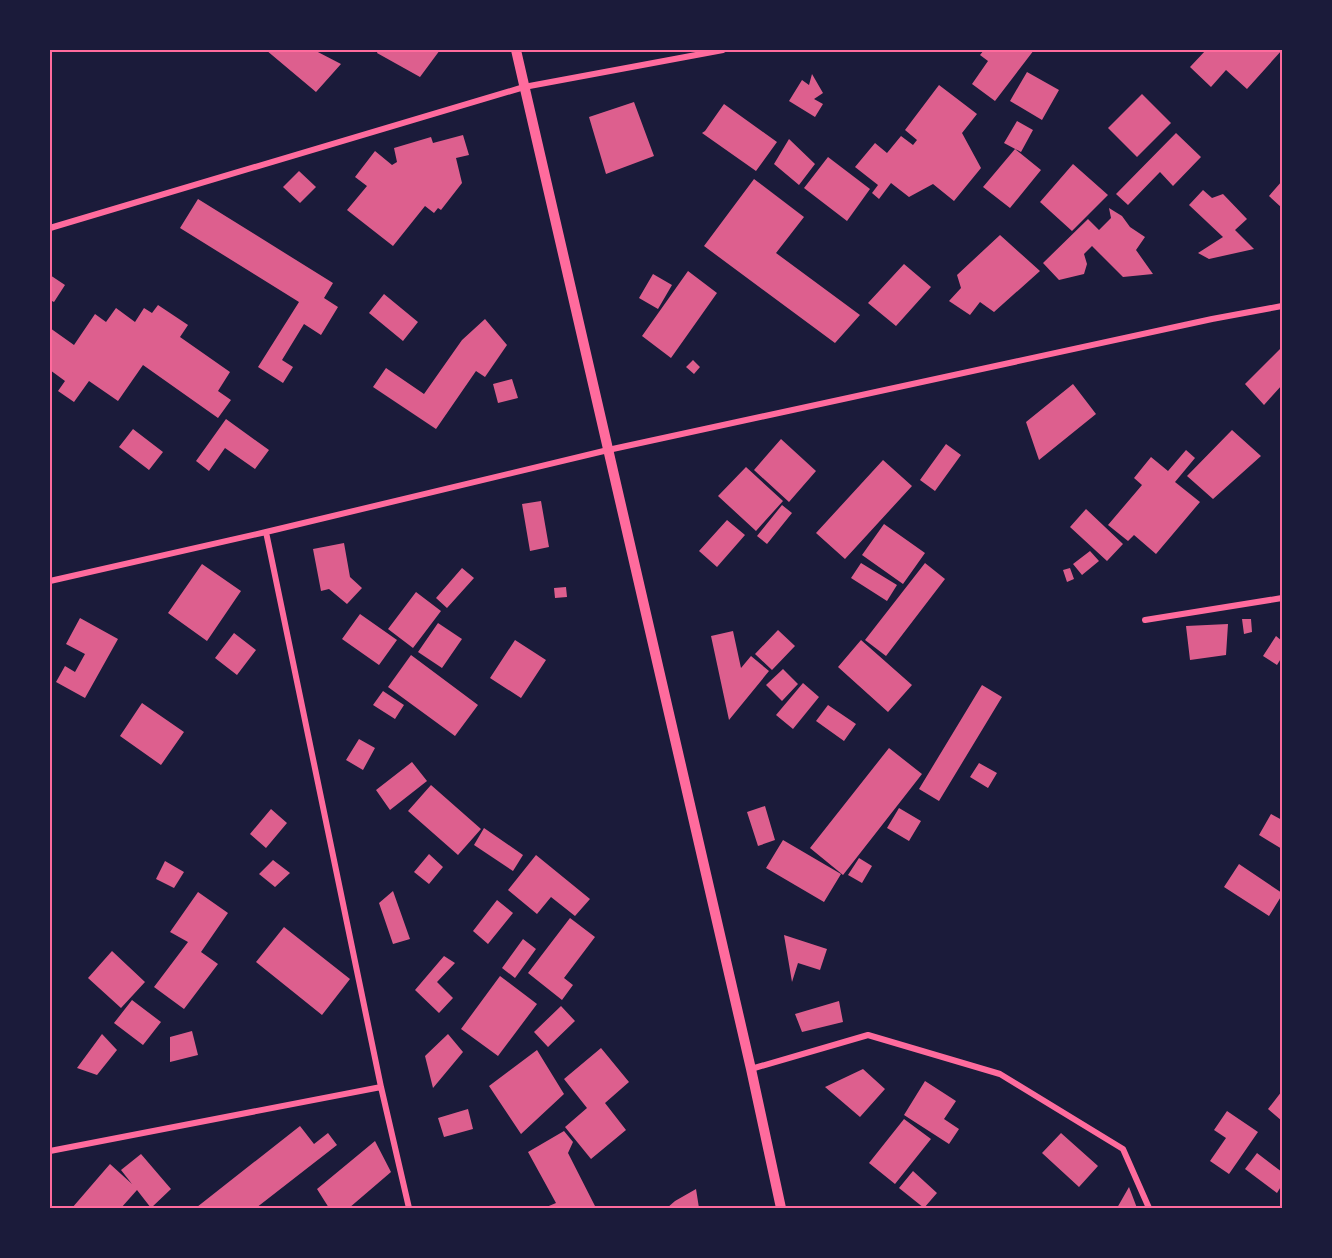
<svg xmlns="http://www.w3.org/2000/svg" width="1332" height="1258" viewBox="0 0 1332 1258" font-family="'Roboto Condensed',sans-serif">
	<style>
		.building { fill: #dd5f8e }
		.lines { fill: none; stroke-linecap: round; stroke-linejoin: round }
		.minor { stroke: #ff6b9d; stroke-width: 6 }
		.tertiary { stroke: #ff6b9d; stroke-width: 10 }
		.neatline { fill: none; stroke: #ff6b9d; stroke-width: 2 }
	</style>
	<rect width="100%" height="100%" fill="#1b1b3a"/>
	<path class="building" d="M266,50H314L341,64L316,92Z
		M378,50H440L420,77L377,53Z
		M984,50H1034L995,101L972,84L988,61L980,55Z
		M1206,50H1282L1247,89L1226,70L1211,87L1190,67Z
		M1027,72L1059,90L1042,120L1010,101Z
		M812,74L823,93L814,99L823,104L815,117L789,101L802,80L809,85Z
		M939,85L977,114L962,133L981,168L954,201L933,184L909,197L891,183L879,199L872,193L878,185L855,167L875,143L887,153L901,136L913,145L917,140L905,130Z
		M1142,94L1171,123L1137,157L1108,128Z
		M634,102L654,156L606,174L589,117Z
		M724,104L777,142L756,171L702,133L705,131Z
		M1017,121L1033,130L1021,152L1004,143Z
		M1176,133L1201,157L1173,186L1160,172L1128,205L1116,194Z
		M463,135L469,155L456,158L462,183L441,210L438,208L434,213L425,206L393,246L347,210L367,186L355,177L375,151L392,165L397,162L394,148L431,137L433,143Z
		M789,139L815,164L799,185L774,164Z
		M1015,149L1041,170L1010,208L983,187Z
		M828,157L870,189L847,221L804,188Z
		M1073,164L1108,195L1072,231L1040,202Z
		M299,171L316,187L300,203L283,187Z
		M754,179L804,217L776,253L860,315L835,343L704,246Z
		M1282,181V208L1269,196Z
		M1203,190L1212,198L1223,194L1247,219L1235,230L1254,249L1209,259L1198,253L1223,237L1189,205Z
		M198,199L333,283L324,298L338,307L321,335L304,324L282,360L293,367L283,383L258,367L299,302L180,228Z
		M1109,208L1122,216L1130,227L1145,237L1136,250L1153,274L1123,277L1092,246L1084,254L1087,264L1084,274L1059,280L1043,263L1088,219L1099,230L1111,218Z
		M1000,235L1040,271L994,312L980,302L970,315L949,301L961,288L957,275Z
		M904,264L931,287L896,326L868,303Z
		M688,271L717,293L671,358L642,336Z
		M653,274L672,285L658,309L639,298Z
		M50,275L65,285L54,302L50,300Z
		M384,294L418,322L403,341L369,313Z
		M158,305L188,325L180,337L230,372L218,391L231,400L218,418L143,365L118,401L89,381L74,402L58,391L65,381L50,370V328L74,345L95,314L106,322L116,308L135,322L144,308L152,313Z
		M485,319L507,345L485,377L476,371L436,429L373,387L386,368L424,394L462,340Z
		M1282,347V385L1264,405L1245,384Z
		M693,360L700,367L694,374L686,367Z
		M512,379L518,398L498,403L493,384Z
		M1073,384L1096,414L1039,460L1026,422Z
		M226,419L269,450L255,469L225,448L209,471L196,461Z
		M133,429L163,452L149,470L119,447Z
		M1232,430L1261,456L1213,499L1187,476Z
		M781,439L816,471L789,502L754,470Z
		M946,444L961,455L935,491L920,480Z
		M1186,450L1195,458L1175,482L1200,502L1156,554L1134,535L1128,541L1108,525L1142,485L1134,478L1151,457L1168,471Z
		M883,460L912,486L845,559L816,533Z
		M746,467L783,501L756,531L718,496Z
		M541,501L549,547L530,551L522,504Z
		M782,505L792,513L767,544L757,536Z
		M1086,509L1123,544L1107,561L1070,527Z
		M727,520L745,535L717,567L699,551Z
		M884,524L925,553L903,584L862,555Z
		M344,543L350,577L362,588L347,604L329,589L321,591L313,549Z
		M1090,551L1099,561L1082,575L1073,564Z
		M861,563L897,585L887,601L851,578Z
		M925,563L945,579L886,656L865,640Z
		M202,564L241,591L207,641L168,613Z
		M462,568L474,578L447,608L436,598Z
		M1070,568L1074,579L1067,582L1063,570Z
		M566,587L567,597L555,598L554,588Z
		M416,592L441,611L413,648L388,629Z
		M360,614L397,640L379,665L342,639Z
		M80,618L118,639L85,698L56,682L65,666L75,672L85,654L66,644Z
		M1242,619H1251L1252,632L1244,634Z
		M438,623L462,639L442,668L418,652Z
		M1228,624L1226,655L1190,660L1186,626Z
		M778,630L795,646L772,670L755,654Z
		M733,631L741,668L751,656L769,671L729,720L711,636Z
		M234,633L256,650L237,675L215,658Z
		M1276,636L1282,641V657L1277,665L1263,656Z
		M515,640L546,660L521,698L490,678Z
		M861,640L912,685L888,712L838,667Z
		M411,655L478,705L455,736L388,687Z
		M783,669L798,684L782,701L766,685Z
		M803,683L819,697L793,729L776,715Z
		M982,685L1002,697L939,801L919,789Z
		M383,691L404,705L395,719L373,705Z
		M142,703L184,732L161,765L120,736Z
		M828,705L856,724L844,741L816,721Z
		M359,739L375,748L363,770L346,760Z
		M889,748L922,774L843,875L810,848Z
		M412,762L427,781L390,810L376,790Z
		M979,763L997,773L988,788L970,777Z
		M431,785L481,829L458,855L408,811Z
		M765,806L775,840L758,846L747,812Z
		M899,808L921,821L909,841L887,828Z
		M271,809L287,823L266,848L250,834Z
		M1271,814L1282,820V849L1259,835Z
		M484,828L523,855L513,871L474,845Z
		M783,840L841,874L824,902L766,868Z
		M429,854L443,867L429,884L414,872Z
		M536,855L590,899L575,916L551,897L537,914L508,890Z
		M859,858L872,866L862,883L848,875Z
		M273,860L290,873L275,887L259,874Z
		M165,861L184,872L174,888L156,879Z
		M1239,864L1282,893V895L1269,916L1224,887Z
		M393,891L410,939L393,944L379,903Z
		M198,892L228,913L201,952L218,964L184,1009L154,987L188,942L170,932Z
		M497,900L513,913L488,944L473,931Z
		M570,918L595,937L564,978L573,985L562,1000L528,973Z
		M284,927L350,979L322,1015L256,962Z
		M784,935L827,949L820,970L798,963L792,982Z
		M523,939L536,949L515,978L502,968Z
		M112,951L145,982L121,1008L88,978Z
		M444,956L455,963L437,982L453,998L439,1013L415,990Z
		M500,976L537,1004L498,1056L461,1029Z
		M132,1000L161,1022L143,1045L114,1023Z
		M839,1001L843,1022L802,1032L795,1014Z
		M561,1006L575,1021L548,1047L534,1032Z
		M192,1031L198,1055L170,1062V1037Z
		M102,1034L117,1050L97,1075L77,1068Z
		M448,1034L463,1052L433,1088L425,1056Z
		M601,1048L629,1082L605,1103L626,1130L591,1159L565,1127L587,1108L564,1079Z
		M537,1050L564,1094L521,1134L489,1086Z
		M863,1069L885,1089L860,1117L825,1087Z
		M925,1081L956,1101L944,1119L959,1129L949,1144L904,1115Z
		M1282,1091V1121L1268,1109Z
		M468,1109L473,1129L444,1137L438,1118Z
		M1227,1111L1258,1132L1229,1174L1210,1161L1226,1138L1214,1130Z
		M904,1119L931,1139L895,1184L869,1163Z
		M300,1126L314,1144L328,1133L337,1145L256,1208H198L197,1207Z
		M564,1131L573,1142L568,1153L596,1208H544L556,1203L528,1152Z
		M1061,1133L1098,1166L1079,1187L1042,1153Z
		M375,1141L391,1172L349,1208H329L317,1189Z
		M1257,1153L1282,1172V1185L1277,1193L1245,1169Z
		M141,1154L171,1189L151,1208L137,1190L121,1208H72L110,1164L132,1184L121,1170Z
		M913,1171L937,1193L924,1208L899,1188Z
		M1129,1187L1137,1208H1117Z
		M696,1189L699,1208H667L675,1201Z"/>
	<g class="lines">
		<path class="minor" d="M50,228L524,87L723,50
			M266,532L381,1087L409,1208
			M50,581L266,532L608,450L1212,319L1282,306
			M1145,620L1282,598
			M751,1069L868,1035L1000,1074L1123,1149L1149,1208
			M50,1151L381,1087"/>
		<path class="tertiary" d="M516,50L751,1069L781,1208"/>
	</g>
	<rect width="1332" height="1258" fill="none" stroke="#1b1b3a" stroke-width="102"/>
	<rect x="51" y="51" width="1230" height="1156" class="neatline"/>
</svg>
